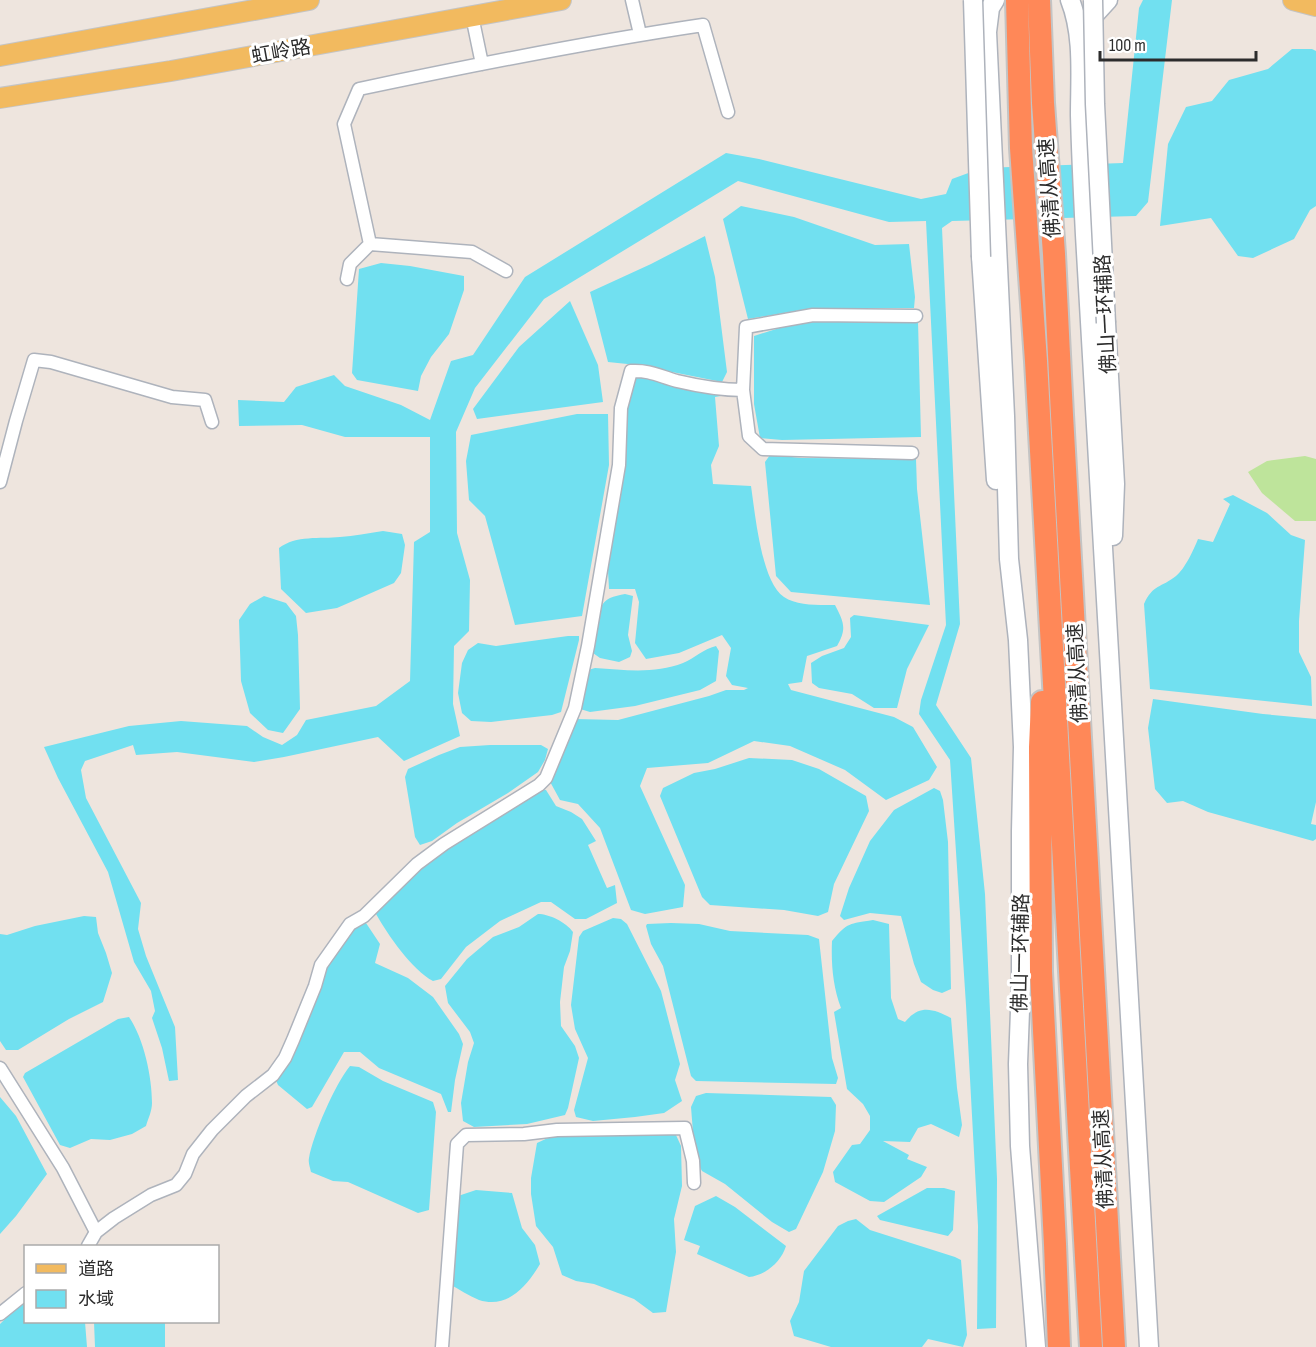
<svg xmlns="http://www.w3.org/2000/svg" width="1316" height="1347" viewBox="0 0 1316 1347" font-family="'Sofia Sans Condensed','Noto Sans SC',sans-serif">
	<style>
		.green { fill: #bee49b }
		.water { fill: #71e0f0 }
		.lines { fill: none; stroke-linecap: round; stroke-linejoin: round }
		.minor-casing { stroke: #aeb3bc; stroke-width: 15 }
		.secondary-casing { stroke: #aeb3bc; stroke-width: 21 }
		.primary-casing { stroke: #c4c4c4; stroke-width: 22 }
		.motorway-casing { stroke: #c4c4c4; stroke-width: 26 }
		.minor { stroke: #fff; stroke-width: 12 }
		.secondary { stroke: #fff; stroke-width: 18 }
		.primary { stroke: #f2ba5f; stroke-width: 20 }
		.motorway { stroke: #ff8858; stroke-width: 22 }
		.secondary-bridge-casing { stroke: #aeb3bc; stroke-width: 21; stroke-linecap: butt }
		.secondary-bridge { stroke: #fff; stroke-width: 18 }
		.labels { text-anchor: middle; stroke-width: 6; stroke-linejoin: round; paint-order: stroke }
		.street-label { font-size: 20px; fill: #2c2c2c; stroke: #fff }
	</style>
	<rect width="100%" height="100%" fill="#eee5de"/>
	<path class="green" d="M1305,456L1316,459V521H1295L1262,493L1248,472L1267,461Z"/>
	<path class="water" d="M1143,0H1172L1148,202L1136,216L952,221L942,228L960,624L936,705L971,758L985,894L997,1179L996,1328L977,1329L978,1226L966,1005L950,760L919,714L921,700L946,625L926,221L889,222L738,181L544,299L475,388L456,432L457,533L470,580L469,631L454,646L453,704L460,736L404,761L378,737L284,757L254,762L177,752L136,755L133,745L85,761L81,770L86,798L141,903L138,929L146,956L175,1027L178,1080L169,1081L162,1048L152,1018L155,1011L151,991L134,962L108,872L58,778L44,747L129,726L181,721L247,726L263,737L282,745L297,735L306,720L376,706L410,681L414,542L430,532V437H345L302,425L239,426L238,400L284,402L296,387L334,375L345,386L401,405L430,420L451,361L473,355L525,277L726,153L759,159L921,199L946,194L952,179L982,168L1123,163L1139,8Z
		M1292,49H1312L1316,51V206L1310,210L1294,239L1253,258L1238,256L1211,218L1160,226L1168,144L1186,107L1212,101L1229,80L1268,69Z
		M741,206L794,217L875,245L909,244L915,297L914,308H813L748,319L723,219Z
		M705,236L715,277L727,372L722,382L637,365L608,362L590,292L651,264Z
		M381,263L410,266L464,276V290L449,334L431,357L421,376L418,391L357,380L352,373L359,269Z
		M570,301L598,365L603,402L477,419L473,409L519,347Z
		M854,320L918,321L921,437L782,440L760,438L754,404V336L795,323Z
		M644,374L676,388L720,391L727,395L715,397L719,446L711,465L713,484L751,486C755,512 761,582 784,597C797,606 819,605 835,605C844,622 847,629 837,646L807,656L802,682L788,684L791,690L894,717L913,727L937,767L929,780L886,800L845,770L790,746L754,741L708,763L647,768L640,786L685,885L683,907L645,914L631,910L600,828L578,804L560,800L548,778L575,719L618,720L709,696L726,690H744L748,688L732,685L726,676L731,648L722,635L679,653L646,659L635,643L639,602L635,589H609L608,570L623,459L624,401L633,377Z
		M577,414H608L609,465L582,616L515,625L485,516L469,500L466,461L471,435Z
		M770,455L802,458L916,459L917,489L930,605L791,592L776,576L765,462Z
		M1233,495L1267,513L1291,535L1305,540L1299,621V652L1311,677L1312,706L1150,689L1144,604C1153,584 1161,588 1176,576C1185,569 1194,549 1198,539L1213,542L1230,504L1223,499Z
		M383,531L402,534L405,545L401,573L394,583L337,608L306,613L281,589L279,548C296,535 320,539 340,537C354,536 368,533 383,531Z
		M625,594L633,596L628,635L632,651L630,657L619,662L600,658L593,653C594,637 593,606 610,598C614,596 620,595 625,594Z
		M264,596L286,603L296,616L298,635L300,709L283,733L268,730L250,713L241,681L239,620L250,604Z
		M854,615L929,625L907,669L897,708H874L852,694L819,688L812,683L811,663L822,656L844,648L851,637L850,618Z
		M568,636H579V640L561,712L552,715L491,722L471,721L462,713L458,693L462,663L468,650L478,643L496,646Z
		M716,646L719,651L716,681L700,690L635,706L590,712L577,708L588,670L595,668C625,670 655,674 683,663C695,658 703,649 716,646Z
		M1153,699L1263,714L1316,719V802L1311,824L1316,825V839L1313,841L1208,812L1183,801L1167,803L1155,789L1148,728Z
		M490,745H541L548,749L545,760L538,772L508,793L457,823L432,841L420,845L415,837L405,777L408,769L439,755L460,747Z
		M749,758L792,760L819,769L866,796L869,811L834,884L828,912L818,916L784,910L710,905L702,897L660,796L663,788L694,773L715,769Z
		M934,788L940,791L943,800L948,842L951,989L942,993L933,990L921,982L914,964L901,916L870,913L844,920L840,916L849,888L870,841L894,810Z
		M540,789L546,790L556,806L571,812L582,819L596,841L588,845L607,888L615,885L617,903L586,919H575L551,902H541L500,921L466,947L441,979L433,981C412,970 388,935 376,914L381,901L416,868Z
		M538,914C549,914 566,922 573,932L570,951L564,967L560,1002L561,1026L575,1046L579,1058L568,1108L565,1115L527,1124L474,1127L463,1121L461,1103L468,1062L474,1043L470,1032L448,1003L445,986L467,959L493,937L519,927Z
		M84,916L96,917L98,933L106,953L112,973L103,1002L69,1019L18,1050H6L0,1041V934L7,935L35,926Z
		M613,918L621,919L627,924L661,991L680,1064L675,1080L682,1101L664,1113L635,1117L593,1121L576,1117L574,1110L588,1058L575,1029L571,1005L579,937L583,931Z
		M364,920L380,944L375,963L408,978L433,997L459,1034L463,1044L455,1080L451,1112H448L441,1094L379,1068L360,1052H344L312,1107L307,1109L278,1085L275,1078L326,968L353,926Z
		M873,920L889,924L891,998L898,1019L905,1022C920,1004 933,1009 951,1018L957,1088L962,1125L959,1137L931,1124L918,1128L910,1142L883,1141L909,1155L907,1159L927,1167L921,1177L884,1202L870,1201L835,1182L833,1172L852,1145L860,1144L870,1130V1116L863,1104L847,1089L834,1012L841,1008C833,987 831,964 832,941C848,922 849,924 873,920Z
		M671,923L699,924L730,931L808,935L819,939L832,1058L838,1078L836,1084L696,1081L691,1076L663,966L651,944L646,926L647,924Z
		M129,1017C144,1039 152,1077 152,1103C152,1111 148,1119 146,1126L132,1134L110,1140L91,1139L70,1148L60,1145L23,1077L25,1073L118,1019Z
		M350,1066L359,1067L383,1081L433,1102L436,1112L429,1210L418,1213L348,1182L333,1181L311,1172C310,1167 308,1163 309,1158C313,1135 335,1084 350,1066Z
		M706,1093L831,1097L836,1105L835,1131L823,1172L796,1229L789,1232L772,1222L725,1184L702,1171L695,1158L691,1107L696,1096Z
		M0,1097L16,1116L47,1174L16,1216L0,1234Z
		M654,1132L676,1135L681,1146L682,1186L674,1219L676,1252L666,1312L653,1313L634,1299L594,1284L576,1281L562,1275L553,1247L536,1226L531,1194V1178L537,1143L550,1137Z
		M927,1188H944L955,1191L953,1230L948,1236L880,1220L877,1216Z
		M476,1190L512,1193L522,1228L535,1245L540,1264C527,1286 508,1309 479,1300C469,1296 459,1289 449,1284L458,1196Z
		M716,1196L735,1207L786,1246C781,1262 766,1275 749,1277L697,1254L700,1246L684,1240L695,1206Z
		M856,1219L870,1230L955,1257L961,1260L967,1335L963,1347L928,1339L922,1347H831L794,1336L790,1321L799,1302L804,1271L838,1226L848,1221Z
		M25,1303L26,1322H85L87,1347H0V1324L9,1315Z
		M94,1322H165V1347H95Z"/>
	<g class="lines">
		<defs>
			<path id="minor" d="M632,0L640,34
				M472,16L482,64
				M506,271L472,252L370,244L344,124L359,89C473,65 588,42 703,25L728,112
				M347,279L350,264L370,244
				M743,390L746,327L813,315L916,316
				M0,482L16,421L34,360L51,362L172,397L205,400L212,422
				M0,1068L63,1168L96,1232
				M88,1246L96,1232L114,1218L151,1195L176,1185L185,1174L193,1154L212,1130L246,1096L273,1075L285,1058L293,1040L315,986L321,965L350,924L364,916L417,864L444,844L539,785L546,778L575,708L588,646L619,465L621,408L631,371C650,370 659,376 677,381C698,386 721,390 743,390L749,436L763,449L912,453
				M0,1314L26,1293
				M442,1347L457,1144L466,1135L524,1134L557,1130L685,1128L693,1161L694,1183"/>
			<path id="secondary" d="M995,0L990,8L987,32L1005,416L1009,559L1018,640L1023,747L1021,831V984L1018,1064L1020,1146L1036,1347
				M1070,0C1084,35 1080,77 1080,115C1081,155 1083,195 1085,235L1149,1347
				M1087,23L1108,0
				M981,257L996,480
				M1106,323L1115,484L1113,536"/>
			<path id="primary" d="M1293,0L1316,6
				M0,56L309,0
				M0,98L171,71L561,0"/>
			<path id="motorway" d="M1017,0L1021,148L1036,361L1091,1347
				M1039,0L1043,103L1054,254L1062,415L1114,1347
				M1042,702L1040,747L1041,972L1055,1244L1059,1347"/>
		</defs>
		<use href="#minor" class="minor-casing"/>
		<use href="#secondary" class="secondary-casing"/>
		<use href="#primary" class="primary-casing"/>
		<use href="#motorway" class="motorway-casing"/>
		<use href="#minor" class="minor"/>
		<use href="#secondary" class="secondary"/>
		<use href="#primary" class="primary"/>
		<use href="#motorway" class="motorway"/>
		<defs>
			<path id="secondary-bridge" d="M973,0L981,257
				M1093,0L1095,104L1106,323"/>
		</defs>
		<use href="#secondary-bridge" class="secondary-bridge-casing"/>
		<use href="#secondary-bridge" class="secondary-bridge"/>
	</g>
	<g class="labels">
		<g class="street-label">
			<text transform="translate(281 51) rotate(-10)" y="7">虹岭路</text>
			<text transform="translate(1049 188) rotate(-94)" y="7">佛清从高速</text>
			<text transform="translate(1105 314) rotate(-93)" y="7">佛山一环辅路</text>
			<text transform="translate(1077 673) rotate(-93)" y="7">佛清从高速</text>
			<text transform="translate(1020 953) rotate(-89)" y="7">佛山一环辅路</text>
			<text transform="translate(1103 1159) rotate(-93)" y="7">佛清从高速</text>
		</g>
	</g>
	<rect x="24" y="1245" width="195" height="78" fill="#ffffff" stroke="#ababab" stroke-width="1.5"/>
	<rect x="36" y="1264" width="30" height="9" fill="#f2ba5f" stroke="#ababab" stroke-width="1.5"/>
	<text x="78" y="1275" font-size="18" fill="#2c2c2c">道路</text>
	<rect x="36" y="1290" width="30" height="18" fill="#71e0f0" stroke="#ababab" stroke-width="1.5"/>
	<text x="78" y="1305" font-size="18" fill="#2c2c2c">水域</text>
	<path d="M1100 51v9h156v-9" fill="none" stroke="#2c2c2c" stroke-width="3"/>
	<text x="1109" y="51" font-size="18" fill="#2c2c2c" stroke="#ffffff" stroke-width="4.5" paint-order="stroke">100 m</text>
</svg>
